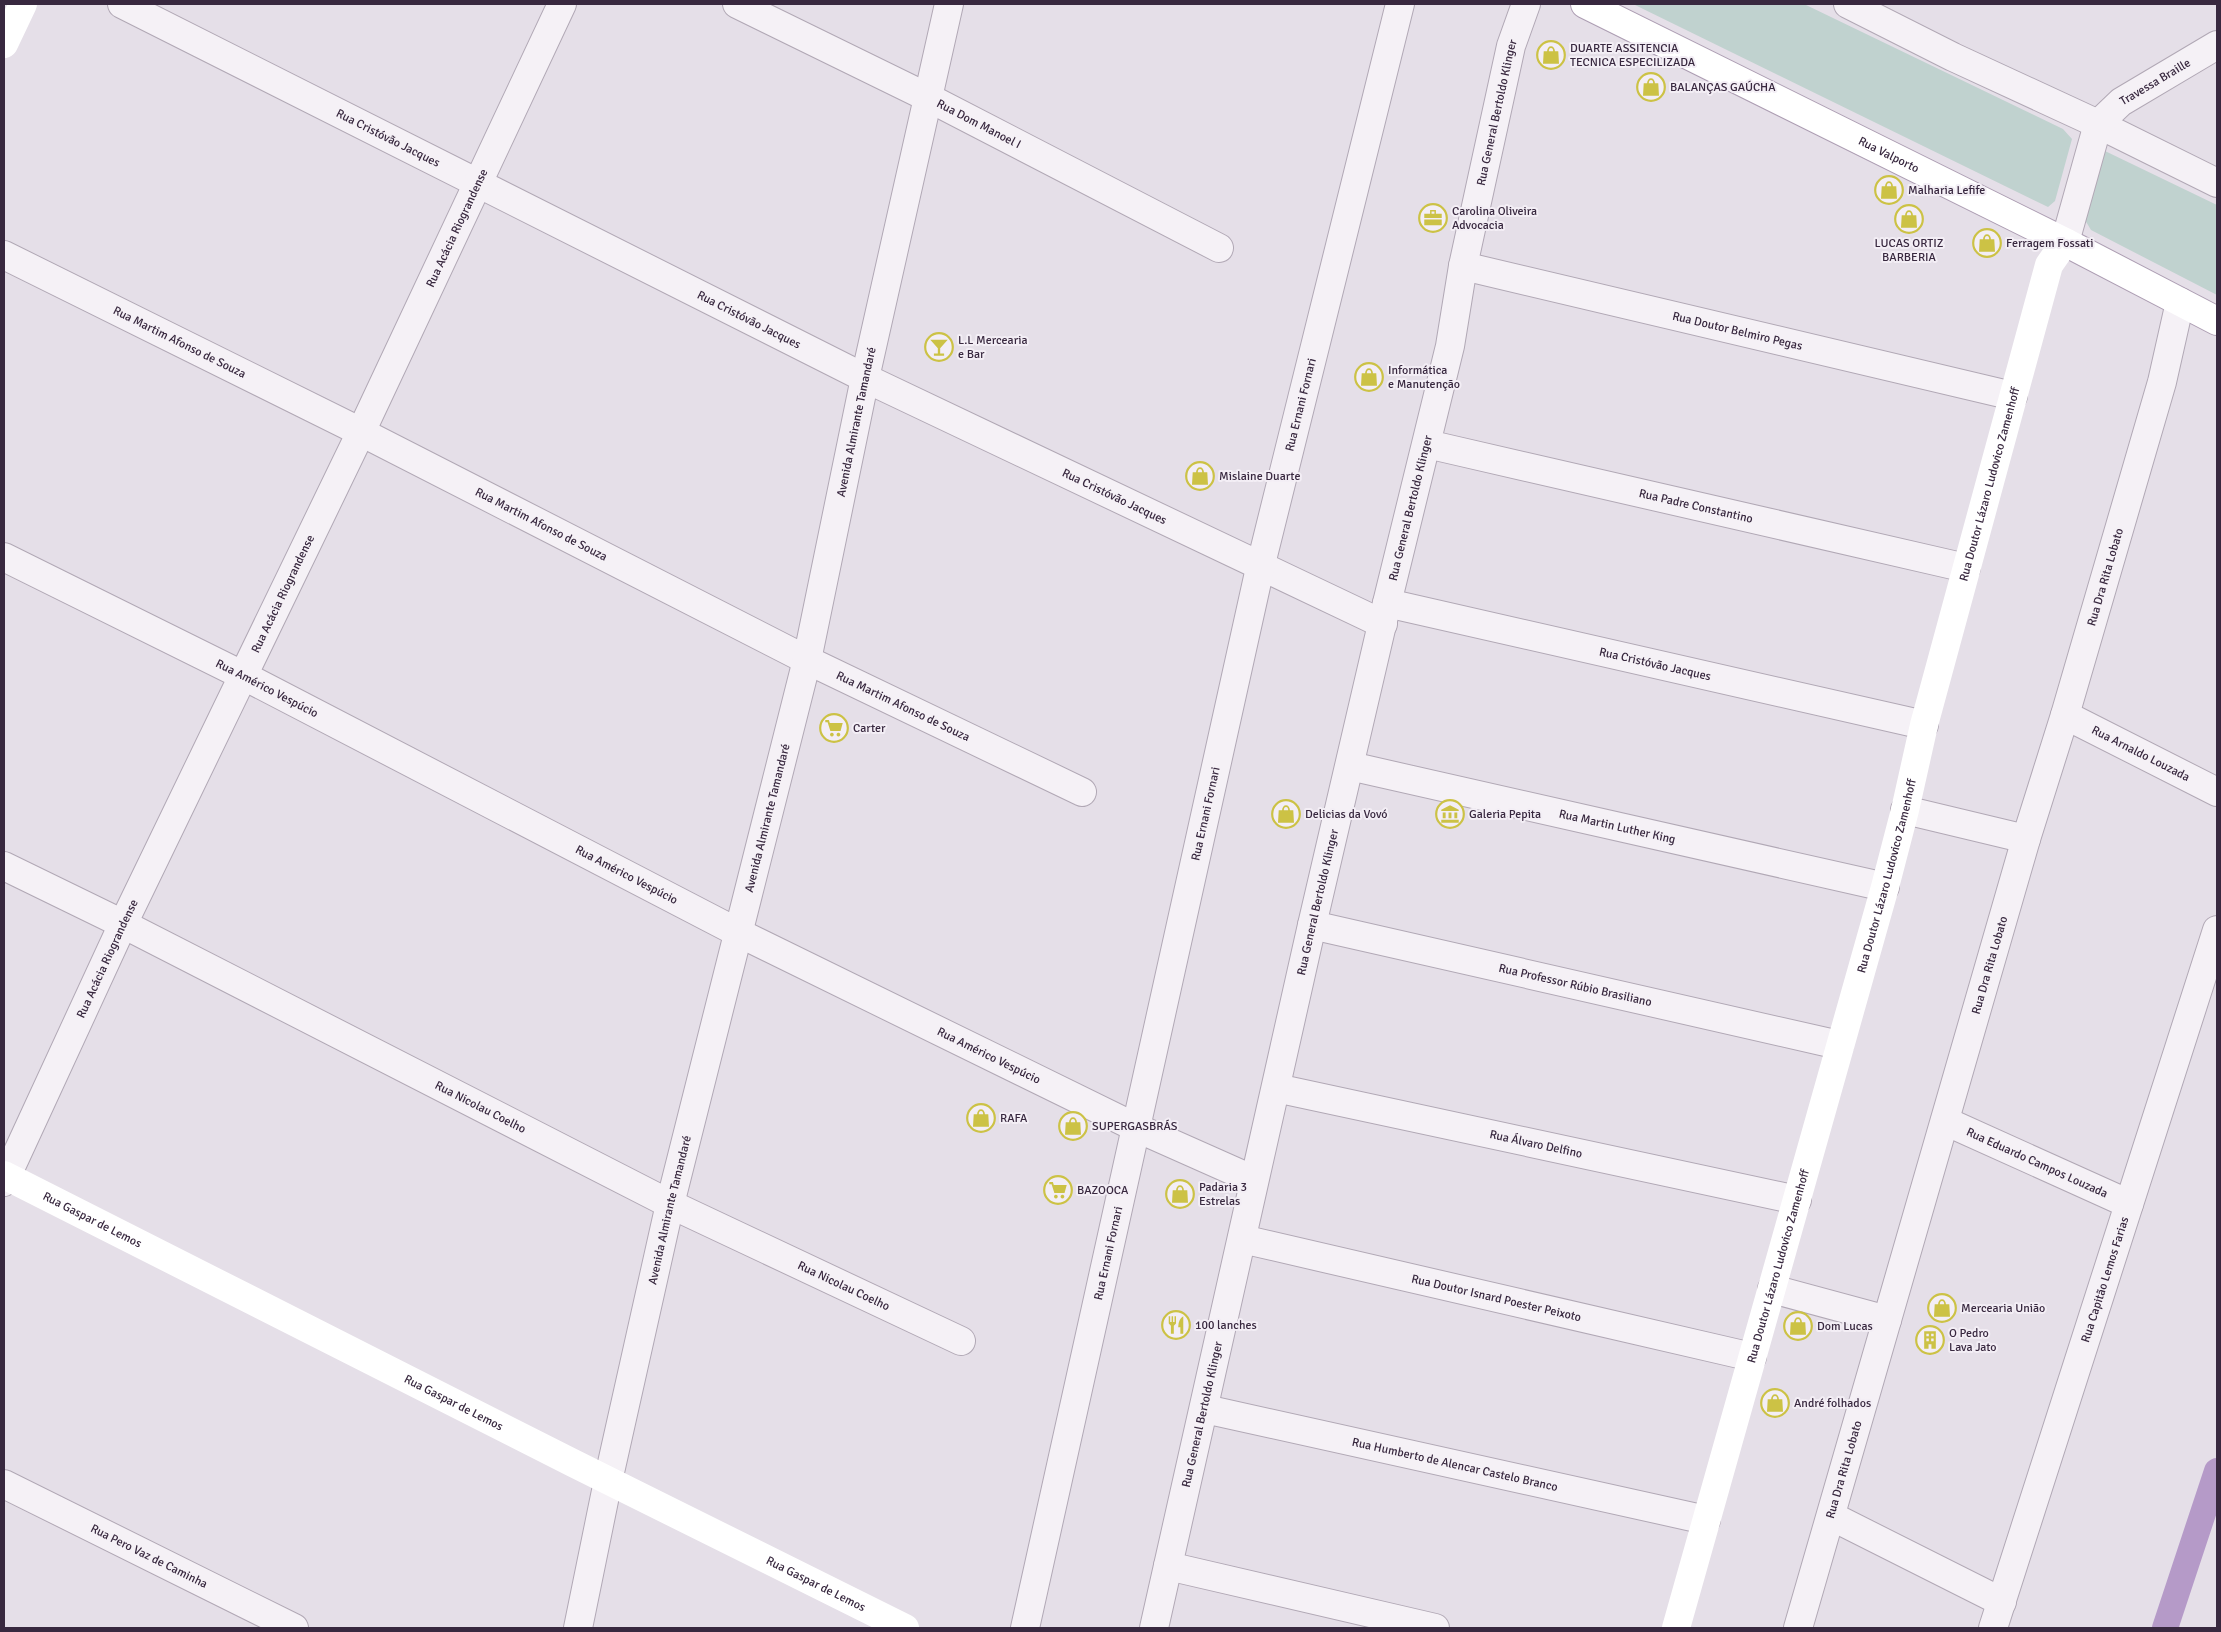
<svg xmlns="http://www.w3.org/2000/svg" width="2221" height="1632" viewBox="0 0 2221 1632" font-family="Signika,sans-serif">
	<style>
		.green { fill: #c0d2cf }
		.lines { fill: none; stroke-linecap: round; stroke-linejoin: round }
		.canal { stroke: #b59ac8; stroke-width: 26 }
		.street-casing { stroke: #b1a8b5; stroke-width: 30 }
		.primary-casing { stroke: #ad9eb3; stroke-width: 30 }
		.street { stroke: #f5f1f6; stroke-width: 28 }
		.secondary { stroke: #fff; stroke-width: 28 }
		.primary { stroke: #fff; stroke-width: 28 }
		.labels { text-anchor: middle; stroke-width: 4; stroke-linejoin: round; paint-order: stroke }
		.poi-label { font-size: 12px; fill: #38283f; stroke: #f3eef5; text-anchor: start }
		.street-label { font-size: 12px; fill: #38283f; stroke: #f3eef5 }
	</style>
	<rect width="100%" height="100%" fill="#e5dfe8"/>
	<path class="green" d="M1633,4H1804L2063,129L2072,139L2055,201L2048,207Z
		M2105,151L2217,205V295L2091,230L2085,220Z"/>
	<g class="lines">
		<path class="canal" d="M2165,1628L2217,1471"/>
		<defs>
			<g id="street">
				<path id="s1" d="M122,4L865,378L1383,624"/>
				<path id="s2" d="M737,4L927,97L1219,248"/>
				<path d="M1848,4L1953,57L2098,124L2217,183"/>
				<path id="s3" d="M2065,242L2098,124L2121,102L2217,45"/>
				<path id="s4" d="M4,255L361,432L807,660L1082,792"/>
				<path id="s5" d="M1463,266L2013,396"/>
				<path id="s6" d="M1427,444L1966,568"/>
				<path id="s7" d="M4,557L244,676L737,932L1137,1128L1254,1180"/>
				<path id="s8" d="M1387,603L1924,725"/>
				<path id="s9" d="M2065,715L2217,792"/>
				<path id="s10" d="M1350,766L1885,887"/>
				<path d="M1905,810L2026,839"/>
				<path id="s11" d="M4,866L123,924L670,1204L961,1341"/>
				<path id="s12" d="M1312,925L1839,1045"/>
				<path id="s13" d="M1276,1088L1797,1200"/>
				<path id="s14" d="M1945,1121L2129,1204"/>
				<path id="s15" d="M4,1182L123,924L361,432L562,4"/>
				<path id="s16" d="M1242,1239L1752,1357"/>
				<path d="M1772,1289L1887,1320"/>
				<path id="s17" d="M1205,1409L1706,1520"/>
				<path id="s18" d="M4,1484L294,1628"/>
				<path d="M1831,1516L2002,1602"/>
				<path d="M1168,1566L1435,1628"/>
				<path id="s19" d="M578,1628L608,1481L670,1204L807,660L865,378L949,4"/>
				<path id="s20" d="M1025,1628L1260,568L1400,4"/>
				<path id="s21" d="M1154,1628L1312,925L1387,603L1450,346L1463,266L1511,46L1526,4"/>
				<path id="s22" d="M1798,1628L2026,839L2065,715L2162,382L2180,302"/>
				<path id="s23" d="M1993,1628L2217,930"/>
			</g>
			<g id="primary">
				<path id="s26" d="M1585,4L2065,242L2217,321"/>
			</g>
		</defs>
		<use href="#street" class="street-casing"/>
		<use href="#primary" class="primary-casing"/>
		<use href="#street" class="street"/>
		<g class="secondary">
			<path d="M4,44L23,4"/>
			<path id="s24" d="M4,1175L573,1463L905,1628"/>
			<path id="s25" d="M1676,1628L1885,887L1905,810L1924,725L2049,265L2065,242"/>
		</g>
		<use href="#primary" class="primary"/>
	</g>
	<defs>
		<symbol id="shop-ring" viewBox="-11 -11 22 22"><circle r="9.5" fill="#f3eef5" stroke="#ccc245" stroke-width="1.5"/><path d="M-5-2.5h2.3a2.7 3.5 0 0 1 5.4 0H5L5.5 6h-11ZM-1.5-2.5h3a1.5 2.3 0 0 0-3 0Z" fill="#ccc245"/></symbol>
		<symbol id="office-ring" viewBox="-11 -11 22 22"><circle r="9.5" fill="#f3eef5" stroke="#ccc245" stroke-width="1.5"/><path d="M-6-3h4V-5.5h4V-3h4V5H-6ZM-1-4.5V-3h2v-1.5ZM-6 0V1H6V0Z" fill="#ccc245"/></symbol>
		<symbol id="bar-ring" viewBox="-11 -11 22 22"><circle r="9.5" fill="#f3eef5" stroke="#ccc245" stroke-width="1.5"/><path d="M-6-5H6L.8 .8V4.5H3.5V6h-7V4.5H-.8V.8Z" fill="#ccc245"/></symbol>
		<symbol id="supermarket-ring" viewBox="-11 -11 22 22"><circle r="9.5" fill="#f3eef5" stroke="#ccc245" stroke-width="1.5"/><path d="M-6-5.5h2.5l.6 2H6L4.5 2H-2.5L-4.4-4H-6ZM-1.5 3.2a1.3 1.3 0 1 0 .1 0ZM3 3.2a1.3 1.3 0 1 0 .1 0Z" fill="#ccc245"/></symbol>
		<symbol id="museum-ring" viewBox="-11 -11 22 22"><circle r="9.5" fill="#f3eef5" stroke="#ccc245" stroke-width="1.5"/><path d="M0-6L6-3V-2H-6V-3ZM-5-1h2V3h-2ZM-1-1h2V3h-2ZM3-1h2V3H3ZM-6 4H6V6H-6Z" fill="#ccc245"/></symbol>
		<symbol id="restaurant-ring" viewBox="-11 -11 22 22"><circle r="9.5" fill="#f3eef5" stroke="#ccc245" stroke-width="1.5"/><path d="M-5-6h1v4h1v-4h1v4h1v-4h1v5L-1.5 .5V6h-2V.5L-5-1ZM5-6V6H3V1.5H1.5Q1.5-4 5-6Z" fill="#ccc245"/></symbol>
		<symbol id="building-ring" viewBox="-11 -11 22 22"><circle r="9.5" fill="#f3eef5" stroke="#ccc245" stroke-width="1.5"/><path d="M-4-6H4V6H1V3H-1V6H-4ZM-2.5-4.3h1.7v1.8h-1.7ZM.8-4.3h1.7v1.8H.8ZM-2.5-1h1.7V.8h-1.7ZM.8-1h1.7V.8H.8Z" fill="#ccc245"/></symbol>
	</defs>
	<g fill-rule="evenodd">
		<use href="#shop-ring" x="1535" y="39" width="32" height="32"/>
		<use href="#shop-ring" x="1635" y="71" width="32" height="32"/>
		<use href="#shop-ring" x="1873" y="174" width="32" height="32"/>
		<use href="#office-ring" x="1417" y="202" width="32" height="32"/>
		<use href="#shop-ring" x="1893" y="203" width="32" height="32"/>
		<use href="#shop-ring" x="1971" y="227" width="32" height="32"/>
		<use href="#bar-ring" x="923" y="331" width="32" height="32"/>
		<use href="#shop-ring" x="1353" y="361" width="32" height="32"/>
		<use href="#shop-ring" x="1184" y="460" width="32" height="32"/>
		<use href="#supermarket-ring" x="818" y="712" width="32" height="32"/>
		<use href="#shop-ring" x="1270" y="798" width="32" height="32"/>
		<use href="#museum-ring" x="1434" y="798" width="32" height="32"/>
		<use href="#shop-ring" x="965" y="1102" width="32" height="32"/>
		<use href="#shop-ring" x="1057" y="1110" width="32" height="32"/>
		<use href="#supermarket-ring" x="1042" y="1174" width="32" height="32"/>
		<use href="#shop-ring" x="1164" y="1178" width="32" height="32"/>
		<use href="#shop-ring" x="1926" y="1292" width="32" height="32"/>
		<use href="#restaurant-ring" x="1160" y="1309" width="32" height="32"/>
		<use href="#shop-ring" x="1782" y="1310" width="32" height="32"/>
		<use href="#building-ring" x="1914" y="1324" width="32" height="32"/>
		<use href="#shop-ring" x="1759" y="1387" width="32" height="32"/>
	</g>
	<g class="labels">
		<g class="poi-label">
			<text x="1570" y="52">DUARTE ASSITENCIA<tspan x="1570" dy="14">TECNICA ESPECILIZADA</tspan></text>
			<text x="1670" y="91">BALANÇAS GAÚCHA</text>
			<text x="1908" y="194">Malharia Lefife</text>
			<text x="1452" y="215">Carolina Oliveira<tspan x="1452" dy="14">Advocacia</tspan></text>
			<text x="1909" y="247" text-anchor="middle">LUCAS ORTIZ<tspan x="1909" dy="14">BARBERIA</tspan></text>
			<text x="2006" y="247">Ferragem Fossati</text>
			<text x="958" y="344">L.L Mercearia<tspan x="958" dy="14">e Bar</tspan></text>
			<text x="1388" y="374">Informática<tspan x="1388" dy="14">e Manutenção</tspan></text>
			<text x="1219" y="480">Mislaine Duarte</text>
			<text x="853" y="732">Carter</text>
			<text x="1305" y="818">Delicias da Vovó</text>
			<text x="1469" y="818">Galeria Pepita</text>
			<text x="1000" y="1122">RAFA</text>
			<text x="1092" y="1130">SUPERGASBRÁS</text>
			<text x="1199" y="1191">Padaria 3<tspan x="1199" dy="14">Estrelas</tspan></text>
			<text x="1077" y="1194">BAZOOCA</text>
			<text x="1961" y="1312">Mercearia União</text>
			<text x="1195" y="1329">100 lanches</text>
			<text x="1817" y="1330">Dom Lucas</text>
			<text x="1949" y="1337">O Pedro<tspan x="1949" dy="14">Lava Jato</tspan></text>
			<text x="1794" y="1407">André folhados</text>
		</g>
		<g class="street-label">
			<text dy="4" stroke="none"><textPath href="#s3" startOffset="194">Travessa Braille</textPath></text>
			<text dy="4" stroke="none"><textPath href="#s21" startOffset="1554">Rua General Bertoldo Klinger</textPath></text>
			<text dy="4" stroke="none"><textPath href="#s2" startOffset="270">Rua Dom Manoel I</textPath></text>
			<text dy="4" stroke="none"><textPath href="#s1" startOffset="298">Rua Cristóvão Jacques</textPath></text>
			<text dy="4" stroke="none"><textPath href="#s26" startOffset="339">Rua Valporto</textPath></text>
			<text dy="4" stroke="none"><textPath href="#s15" startOffset="1056">Rua Acácia Riograndense</textPath></text>
			<text dy="4" stroke="none"><textPath href="#s1" startOffset="702">Rua Cristóvão Jacques</textPath></text>
			<text dy="4" stroke="none"><textPath href="#s5" startOffset="282">Rua Doutor Belmiro Pegas</textPath></text>
			<text dy="4" stroke="none"><textPath href="#s4" startOffset="196">Rua Martim Afonso de Souza</textPath></text>
			<text dy="4" stroke="none"><textPath href="#s20" startOffset="1254">Rua Ernani Fornari</textPath></text>
			<text dy="4" stroke="none"><textPath href="#s19" startOffset="1238">Avenida Almirante Tamandaré</textPath></text>
			<text dy="4" stroke="none"><textPath href="#s25" startOffset="1186">Rua Doutor Lázaro Ludovico Zamenhoff</textPath></text>
			<text dy="4" stroke="none"><textPath href="#s1" startOffset="1108">Rua Cristóvão Jacques</textPath></text>
			<text dy="4" stroke="none"><textPath href="#s6" startOffset="276">Rua Padre Constantino</textPath></text>
			<text dy="4" stroke="none"><textPath href="#s21" startOffset="1149">Rua General Bertoldo Klinger</textPath></text>
			<text dy="4" stroke="none"><textPath href="#s4" startOffset="601">Rua Martim Afonso de Souza</textPath></text>
			<text dy="4" stroke="none"><textPath href="#s22" startOffset="1095">Rua Dra Rita Lobato</textPath></text>
			<text dy="4" stroke="none"><textPath href="#s15" startOffset="651">Rua Acácia Riograndense</textPath></text>
			<text dy="4" stroke="none"><textPath href="#s8" startOffset="275">Rua Cristóvão Jacques</textPath></text>
			<text dy="4" stroke="none"><textPath href="#s7" startOffset="294">Rua Américo Vespúcio</textPath></text>
			<text dy="4" stroke="none"><textPath href="#s4" startOffset="1006">Rua Martim Afonso de Souza</textPath></text>
			<text dy="4" stroke="none"><textPath href="#s9" startOffset="85">Rua Arnaldo Louzada</textPath></text>
			<text dy="4" stroke="none"><textPath href="#s20" startOffset="834">Rua Ernani Fornari</textPath></text>
			<text dy="4" stroke="none"><textPath href="#s19" startOffset="832">Avenida Almirante Tamandaré</textPath></text>
			<text dy="4" stroke="none"><textPath href="#s10" startOffset="274">Rua Martin Luther King</textPath></text>
			<text dy="4" stroke="none"><textPath href="#s7" startOffset="699">Rua Américo Vespúcio</textPath></text>
			<text dy="4" stroke="none"><textPath href="#s25" startOffset="781">Rua Doutor Lázaro Ludovico Zamenhoff</textPath></text>
			<text dy="4" stroke="none"><textPath href="#s21" startOffset="744">Rua General Bertoldo Klinger</textPath></text>
			<text dy="4" stroke="none"><textPath href="#s15" startOffset="246">Rua Acácia Riograndense</textPath></text>
			<text dy="4" stroke="none"><textPath href="#s22" startOffset="690">Rua Dra Rita Lobato</textPath></text>
			<text dy="4" stroke="none"><textPath href="#s12" startOffset="270">Rua Professor Rúbio Brasiliano</textPath></text>
			<text dy="4" stroke="none"><textPath href="#s7" startOffset="1104">Rua Américo Vespúcio</textPath></text>
			<text dy="4" stroke="none"><textPath href="#s11" startOffset="534">Rua Nicolau Coelho</textPath></text>
			<text dy="4" stroke="none"><textPath href="#s13" startOffset="266">Rua Álvaro Delfino</textPath></text>
			<text dy="4" stroke="none"><textPath href="#s14" startOffset="101">Rua Eduardo Campos Louzada</textPath></text>
			<text dy="4" stroke="none"><textPath href="#s19" startOffset="428">Avenida Almirante Tamandaré</textPath></text>
			<text dy="4" stroke="none"><textPath href="#s24" startOffset="99">Rua Gaspar de Lemos</textPath></text>
			<text dy="4" stroke="none"><textPath href="#s20" startOffset="384">Rua Ernani Fornari</textPath></text>
			<text dy="4" stroke="none"><textPath href="#s25" startOffset="376">Rua Doutor Lázaro Ludovico Zamenhoff</textPath></text>
			<text dy="4" stroke="none"><textPath href="#s23" startOffset="366">Rua Capitão Lemos Farias</textPath></text>
			<text dy="4" stroke="none"><textPath href="#s11" startOffset="939">Rua Nicolau Coelho</textPath></text>
			<text dy="4" stroke="none"><textPath href="#s16" startOffset="261">Rua Doutor Isnard Poester Peixoto</textPath></text>
			<text dy="4" stroke="none"><textPath href="#s24" startOffset="504">Rua Gaspar de Lemos</textPath></text>
			<text dy="4" stroke="none"><textPath href="#s21" startOffset="219">Rua General Bertoldo Klinger</textPath></text>
			<text dy="4" stroke="none"><textPath href="#s17" startOffset="256">Rua Humberto de Alencar Castelo Branco</textPath></text>
			<text dy="4" stroke="none"><textPath href="#s22" startOffset="165">Rua Dra Rita Lobato</textPath></text>
			<text dy="4" stroke="none"><textPath href="#s18" startOffset="162">Rua Pero Vaz de Caminha</textPath></text>
			<text dy="4" stroke="none"><textPath href="#s24" startOffset="909">Rua Gaspar de Lemos</textPath></text>
		</g>
	</g>
	<rect width="2221" height="1632" fill="none" stroke="#38283f" stroke-width="10"/>
</svg>
